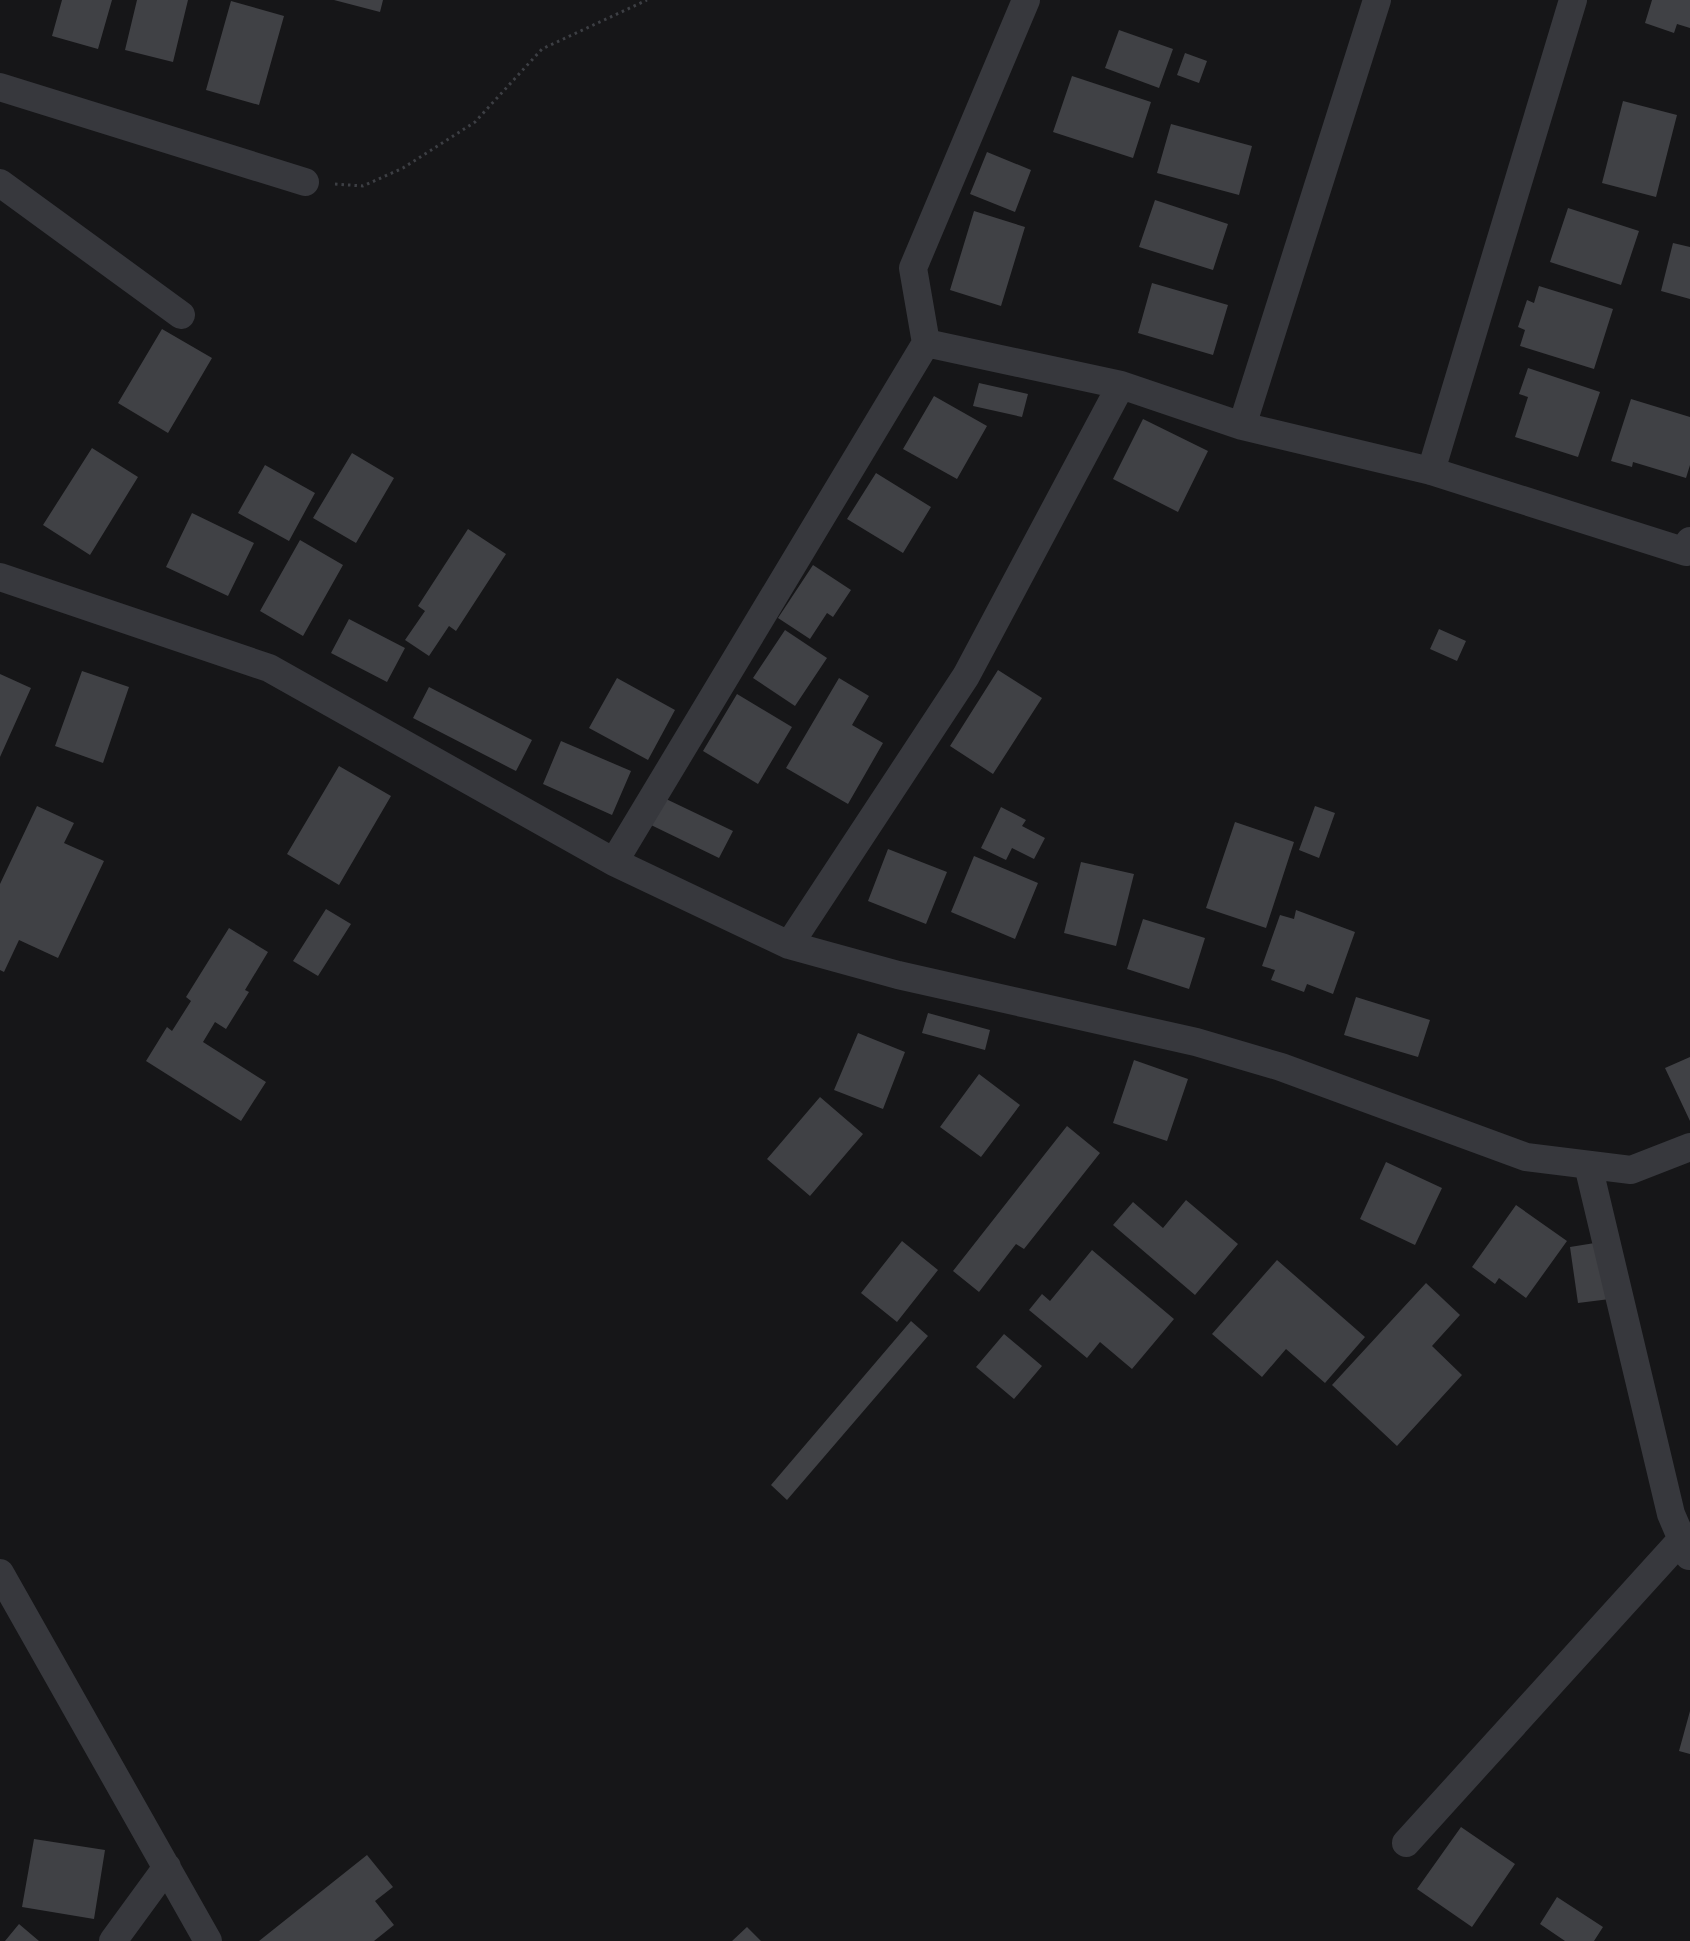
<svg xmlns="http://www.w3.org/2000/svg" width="1690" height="1941" viewBox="0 0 1690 1941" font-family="'Varela Round',sans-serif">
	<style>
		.building { fill: #404145 }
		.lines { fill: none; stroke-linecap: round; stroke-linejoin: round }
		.path { stroke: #3d3f44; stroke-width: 3; stroke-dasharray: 2.5 4; stroke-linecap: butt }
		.minor { stroke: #37383d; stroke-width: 28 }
	</style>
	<rect width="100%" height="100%" fill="#161618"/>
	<path class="building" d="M62,0H112L98,49L52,36Z
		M137,0H188L173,62L125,50Z
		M334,0H383L380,12Z
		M1652,0H1690V28L1677,24L1674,33L1645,23Z
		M231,1L284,16L259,105L206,90Z
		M1119,30L1173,49L1159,88L1105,68Z
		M1185,53L1207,61L1199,83L1177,75Z
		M1072,76L1151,102L1133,158L1053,132Z
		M1623,101L1677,115L1656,197L1602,183Z
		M1171,124L1252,146L1239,195L1157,173Z
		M987,152L1031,170L1015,212L970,194Z
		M1155,200L1228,224L1213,270L1139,247Z
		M1568,208L1639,231L1621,285L1550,262Z
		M974,211L1025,227L1001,306L950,290Z
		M1673,243L1690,247V299L1661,291Z
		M1152,283L1228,305L1213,355L1138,333Z
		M1539,286L1613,309L1594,369L1520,346L1525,330L1518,327L1527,300L1534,303Z
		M162,329L212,358L168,433L118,403Z
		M1528,368L1600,392L1578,457L1515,437L1528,397L1519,394Z
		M979,383L1028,394L1022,417L973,406Z
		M934,396L987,426L957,479L903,449Z
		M1631,399L1690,417V465L1686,478L1633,462L1632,467L1611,461Z
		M1143,419L1208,451L1178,512L1113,479Z
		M92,448L138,477L90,555L43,525Z
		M352,453L394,478L356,543L313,518Z
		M265,465L315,493L289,541L238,513Z
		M876,473L931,507L903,553L847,519Z
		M192,513L254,543L228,596L166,567Z
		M468,529L506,554L456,631L449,626L429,656L405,640L425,611L418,606Z
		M300,540L343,565L303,636L260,611Z
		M813,565L851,590L833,617L827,613L810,639L778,618Z
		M349,619L405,648L387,682L331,653Z
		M1439,629L1466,641L1457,661L1430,649Z
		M785,630L827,658L795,706L753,678Z
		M998,670L1042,698L993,774L950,746Z
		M82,671L129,687L103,763L55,746Z
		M0,674L31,688L0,757Z
		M617,678L675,710L648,760L589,728Z
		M839,678L869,696L852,725L883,743L848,804L786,768Z
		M429,687L532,740L516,771L413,718Z
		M737,694L792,727L758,784L703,751Z
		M561,741L631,771L612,815L543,784Z
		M339,766L391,796L339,885L287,854Z
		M664,798L733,831L719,858L651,825Z
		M37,806L74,823L64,843L104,861L58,958L19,940L4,972L0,970V884Z
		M1315,806L1335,813L1319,858L1299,850Z
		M1001,807L1026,820L1022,826L1045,838L1034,859L1012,848L1006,860L981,848Z
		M1235,822L1294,842L1266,928L1206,908Z
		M888,849L947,872L926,924L868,901Z
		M974,856L1038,883L1015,939L951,912Z
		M1081,862L1134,874L1116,946L1064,933Z
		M326,909L351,924L318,976L293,961Z
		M1296,910L1355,932L1333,994L1307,984L1304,992L1271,980L1275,970L1262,966L1280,915L1294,919Z
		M1143,919L1205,938L1189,989L1127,969Z
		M229,928L268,952L245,990L249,992L226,1029L215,1022L203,1042L266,1082L241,1121L146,1061L167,1027L172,1031L191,1001L186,997Z
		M1356,997L1430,1020L1418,1057L1344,1035Z
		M928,1013L990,1030L985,1050L922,1033Z
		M858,1033L905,1052L883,1109L834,1090Z
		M1690,1057V1121L1665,1068Z
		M1134,1060L1188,1079L1167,1141L1113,1123Z
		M979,1074L1020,1105L981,1157L940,1127Z
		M820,1097L863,1134L810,1196L767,1159Z
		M1067,1126L1100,1153L1024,1249L1016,1244L979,1292L953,1271Z
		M1386,1162L1442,1188L1415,1245L1360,1219Z
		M1186,1200L1238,1244L1195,1295L1113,1225L1133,1202L1163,1228Z
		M1516,1205L1567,1241L1526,1298L1499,1278L1495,1284L1472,1267Z
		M902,1241L938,1270L897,1322L861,1293Z
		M1601,1242L1610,1299L1578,1303L1570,1247Z
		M1092,1250L1174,1319L1132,1369L1100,1342L1087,1358L1029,1310L1042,1294L1050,1301Z
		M1277,1260L1365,1337L1325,1383L1286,1349L1262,1377L1212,1334Z
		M1426,1283L1460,1315L1432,1346L1462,1375L1397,1446L1332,1385Z
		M911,1321L928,1336L787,1500L771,1485Z
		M1004,1334L1042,1366L1014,1399L976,1367Z
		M1690,1711V1754L1679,1751Z
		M1461,1827L1515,1864L1472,1927L1417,1889Z
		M34,1839L105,1850L94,1919L22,1907Z
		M367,1855L393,1887L375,1901L394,1925L374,1941H259Z
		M1557,1897L1603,1927L1594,1941H1565L1540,1924Z
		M19,1924L39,1941H5Z
		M747,1927L761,1941H732Z"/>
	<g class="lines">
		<path class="path" d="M335,184L363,186L403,168L475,122L542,49L647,0"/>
		<path class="minor" d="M0,87L305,182
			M0,183L181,315
			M926,343L1121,385L1242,426L1431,471L1686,552L1690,541
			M1242,426L1377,0
			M1431,471L1573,0
			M0,577L269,668L614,862L789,945L898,975L1196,1042L1281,1067L1526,1157L1631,1170L1690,1147
			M614,862L926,343L913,268L1026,0
			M789,945L966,676L1121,385
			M1588,1165L1671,1514L1689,1556
			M0,1573L208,1941
			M1406,1843L1682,1539
			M113,1941L167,1867"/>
	</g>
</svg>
